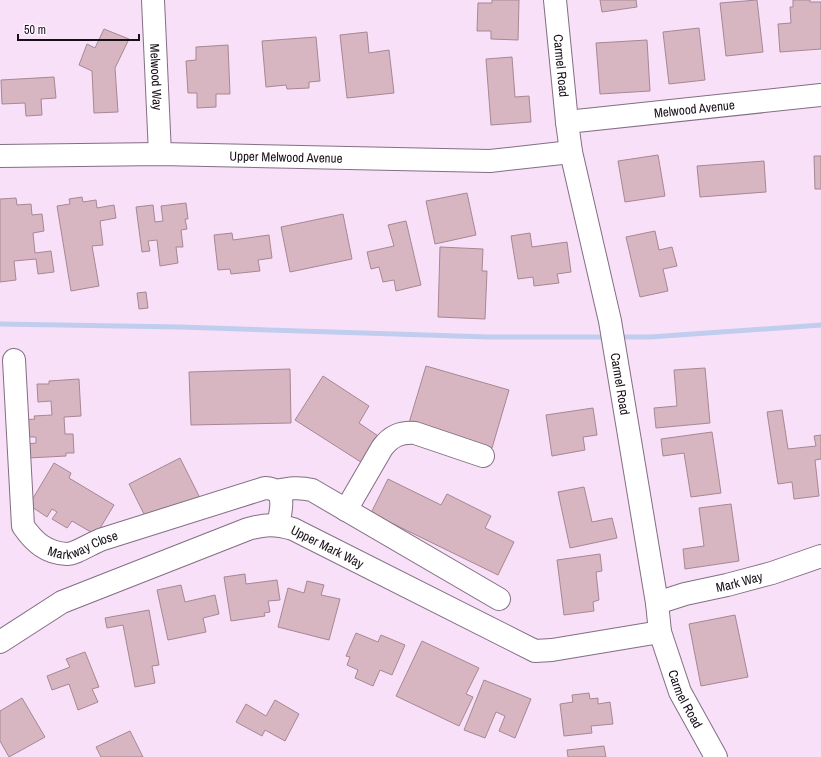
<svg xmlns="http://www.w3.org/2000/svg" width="821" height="757" viewBox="0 0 821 757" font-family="'Archivo Narrow',sans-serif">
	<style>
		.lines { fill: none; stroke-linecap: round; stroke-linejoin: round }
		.stream { stroke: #c0cdef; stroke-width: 5 }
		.building { fill: #d7b6c2; stroke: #a68792 }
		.minor-casing { stroke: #836e83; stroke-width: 24 }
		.minor { stroke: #fff; stroke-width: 22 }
		.labels { text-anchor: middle; stroke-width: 3; stroke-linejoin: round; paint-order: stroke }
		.street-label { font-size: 13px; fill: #181018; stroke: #fdf3fd }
	</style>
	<rect width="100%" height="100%" fill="#f8e0f8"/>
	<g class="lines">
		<path class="stream" d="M0,324L180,327L488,337H607
			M619,337H650L821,325"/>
	</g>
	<path class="building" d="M492,0H519L518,40L491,39V31H477L478,3H492Z
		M600,0H636L637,7L602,12Z
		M757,0L763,52L726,56L720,3Z
		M793,0H810V2H821V49L780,52L778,24L791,23L790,7H793Z
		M699,28L705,80L669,84L663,32Z
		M104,29L129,39L115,68L118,112L94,113L92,71L79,65L87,44L95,48Z
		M367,32L369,53L389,50L394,93L347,98L340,35Z
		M316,37L320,81L309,82V88L287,89L286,85L266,87L262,41Z
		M647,40L650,91L600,94L596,43Z
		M228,45L230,94H216V107L197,108V93H188L186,61L196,60V47Z
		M512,57L515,97L529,96L531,122L491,125L486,59Z
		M54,77L56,98L41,99L42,115L26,116L25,103L2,104L1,80Z
		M658,155L665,196L625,202L618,161Z
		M814,156H821V189H815Z
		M764,161L766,192L700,197L697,166Z
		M467,193L476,235L435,244L426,201Z
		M82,197L83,202L96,200L97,208L114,205L116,218L100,221L103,245L92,246L99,286L71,291L57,206L70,204L69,199Z
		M16,198L17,205L31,204L32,215L42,214L44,231L33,233L35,253L51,251L54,272L38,274L36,259L14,261L16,280L0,282V199Z
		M186,203L188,219H185L187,229L181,230L183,247H176L178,263L160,266L157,240L148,241L150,251L142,252L136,207L153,205L155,222L163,221L161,206Z
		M343,214L352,259L290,272L281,227Z
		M406,221L421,285L396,291L394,280L383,282L379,267L371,269L367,252L394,246L388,225Z
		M655,231L659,250L672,247L677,266L663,269L668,291L640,297L626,237Z
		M232,233L233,240L269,235L272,258L258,260L260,271L231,274L230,269L218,270L214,235Z
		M530,233L532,247L567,242L571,272L557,274L559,283L534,286L533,277L518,279L511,236Z
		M440,247L483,249L482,271H487L485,319L438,317Z
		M146,292L148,308L139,309L137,293Z
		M426,366L509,390L492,448L409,423Z
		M705,368L710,423L656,428L654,408L677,406L674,370Z
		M290,369L291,423L191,425L189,372Z
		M323,376L369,406L359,423L384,440L367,466L295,420Z
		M79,379L81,416L64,417L65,434H73L74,453H66V456L28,458L27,444L36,443V437H24L23,420L35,419L34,416L52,415L51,401L38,402L37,384H49V381Z
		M593,408L597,435L583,437L585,450L552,456L546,415Z
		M782,410L788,449L816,446L814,436L821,435V459L815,460L819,496L794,499L792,482L778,484L767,412Z
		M712,432L721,493L691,497L684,453L663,456L661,439Z
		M180,458L200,498L149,524L129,484Z
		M54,463L71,473L69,478L114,505L96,535L72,521L67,528L52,519L57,512L52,509L47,517L29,505Z
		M388,479L441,505L447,494L491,516L485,528L514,542L498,575L371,513Z
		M584,487L592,522L612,518L617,538L570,548L558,492Z
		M731,504L739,561L685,569L683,549L704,546L699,508Z
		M600,554L602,571L596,572L599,600L593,602L594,611L564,615L557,560Z
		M245,574L246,584L277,580L280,600L268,601L270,612L264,613L265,616L231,621L224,577Z
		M307,581L324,585L321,595L340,599L329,640L278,627L288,588L304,593Z
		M181,585L185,602L215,595L219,614L203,618L206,632L168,640L157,590Z
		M149,610L159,665L152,666L155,683L135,687L123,625L107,628L105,618Z
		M735,615L748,677L701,686L689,624Z
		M356,633L378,642L381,635L405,645L392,675L380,670L373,686L355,678L358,670L347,665L350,657L346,656Z
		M422,641L479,668L466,694L473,697L459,726L396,696Z
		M85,652L99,687L92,689L98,702L78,710L69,684L52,690L47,676L70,667L66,659Z
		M484,680L531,699L515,738L499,731L505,716L496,712L485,738L464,730Z
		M589,693L590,699L598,698V704L610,702L613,724L591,726L592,733L564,736L560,704L573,702L572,695Z
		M22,698L45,737L9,757L0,741V711Z
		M275,700L299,714L285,741L265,730L262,736L236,722L246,704L266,716Z
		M130,731L143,757H101L96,747Z
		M604,746L606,757H568L567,750Z"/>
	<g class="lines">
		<defs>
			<g id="minor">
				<path id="s1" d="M153,0L160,154"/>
				<path id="s2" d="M555,0L567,122L571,152L610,321L657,603L660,632L680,692L716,757"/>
				<path id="s3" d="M567,122L821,95"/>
				<path id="s4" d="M0,156L160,154L490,161L571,152"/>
				<path id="s5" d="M14,360L23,526C34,542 46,553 67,554C76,554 93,542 103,539C157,522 211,505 265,488C288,489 281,510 278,525"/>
				<path d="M277,491C290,488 299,487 312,490L499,599"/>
				<path d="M346,510L382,448C391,436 400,432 415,433L483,456"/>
				<path id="s6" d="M657,603L685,594L727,585L772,573L821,556"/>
				<path id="s7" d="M0,642L62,602L248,529C266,524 275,524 293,529L535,651L552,650L660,632"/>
			</g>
		</defs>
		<use href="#minor" class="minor-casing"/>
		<use href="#minor" class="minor"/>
	</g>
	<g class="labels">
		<g class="street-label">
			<text dy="5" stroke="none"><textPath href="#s2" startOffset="66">Carmel Road</textPath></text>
			<text dy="5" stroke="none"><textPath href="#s1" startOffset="77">Melwood Way</textPath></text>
			<text dy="5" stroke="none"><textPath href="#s3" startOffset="128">Melwood Avenue</textPath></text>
			<text dy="5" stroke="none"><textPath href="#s4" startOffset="286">Upper Melwood Avenue</textPath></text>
			<text dy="5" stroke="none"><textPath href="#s2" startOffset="390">Carmel Road</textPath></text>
			<text dy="5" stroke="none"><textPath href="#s5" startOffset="238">Markway Close</textPath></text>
			<text dy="5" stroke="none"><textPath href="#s7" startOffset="358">Upper Mark Way</textPath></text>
			<text dy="5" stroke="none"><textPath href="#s6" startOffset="85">Mark Way</textPath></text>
			<text dy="5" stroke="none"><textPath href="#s2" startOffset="713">Carmel Road</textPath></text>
		</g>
	</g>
	<path d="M18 34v6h121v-6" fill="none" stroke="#181018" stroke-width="2"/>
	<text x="24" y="34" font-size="12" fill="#181018" stroke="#fdf3fd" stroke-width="3" paint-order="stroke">50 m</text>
</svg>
